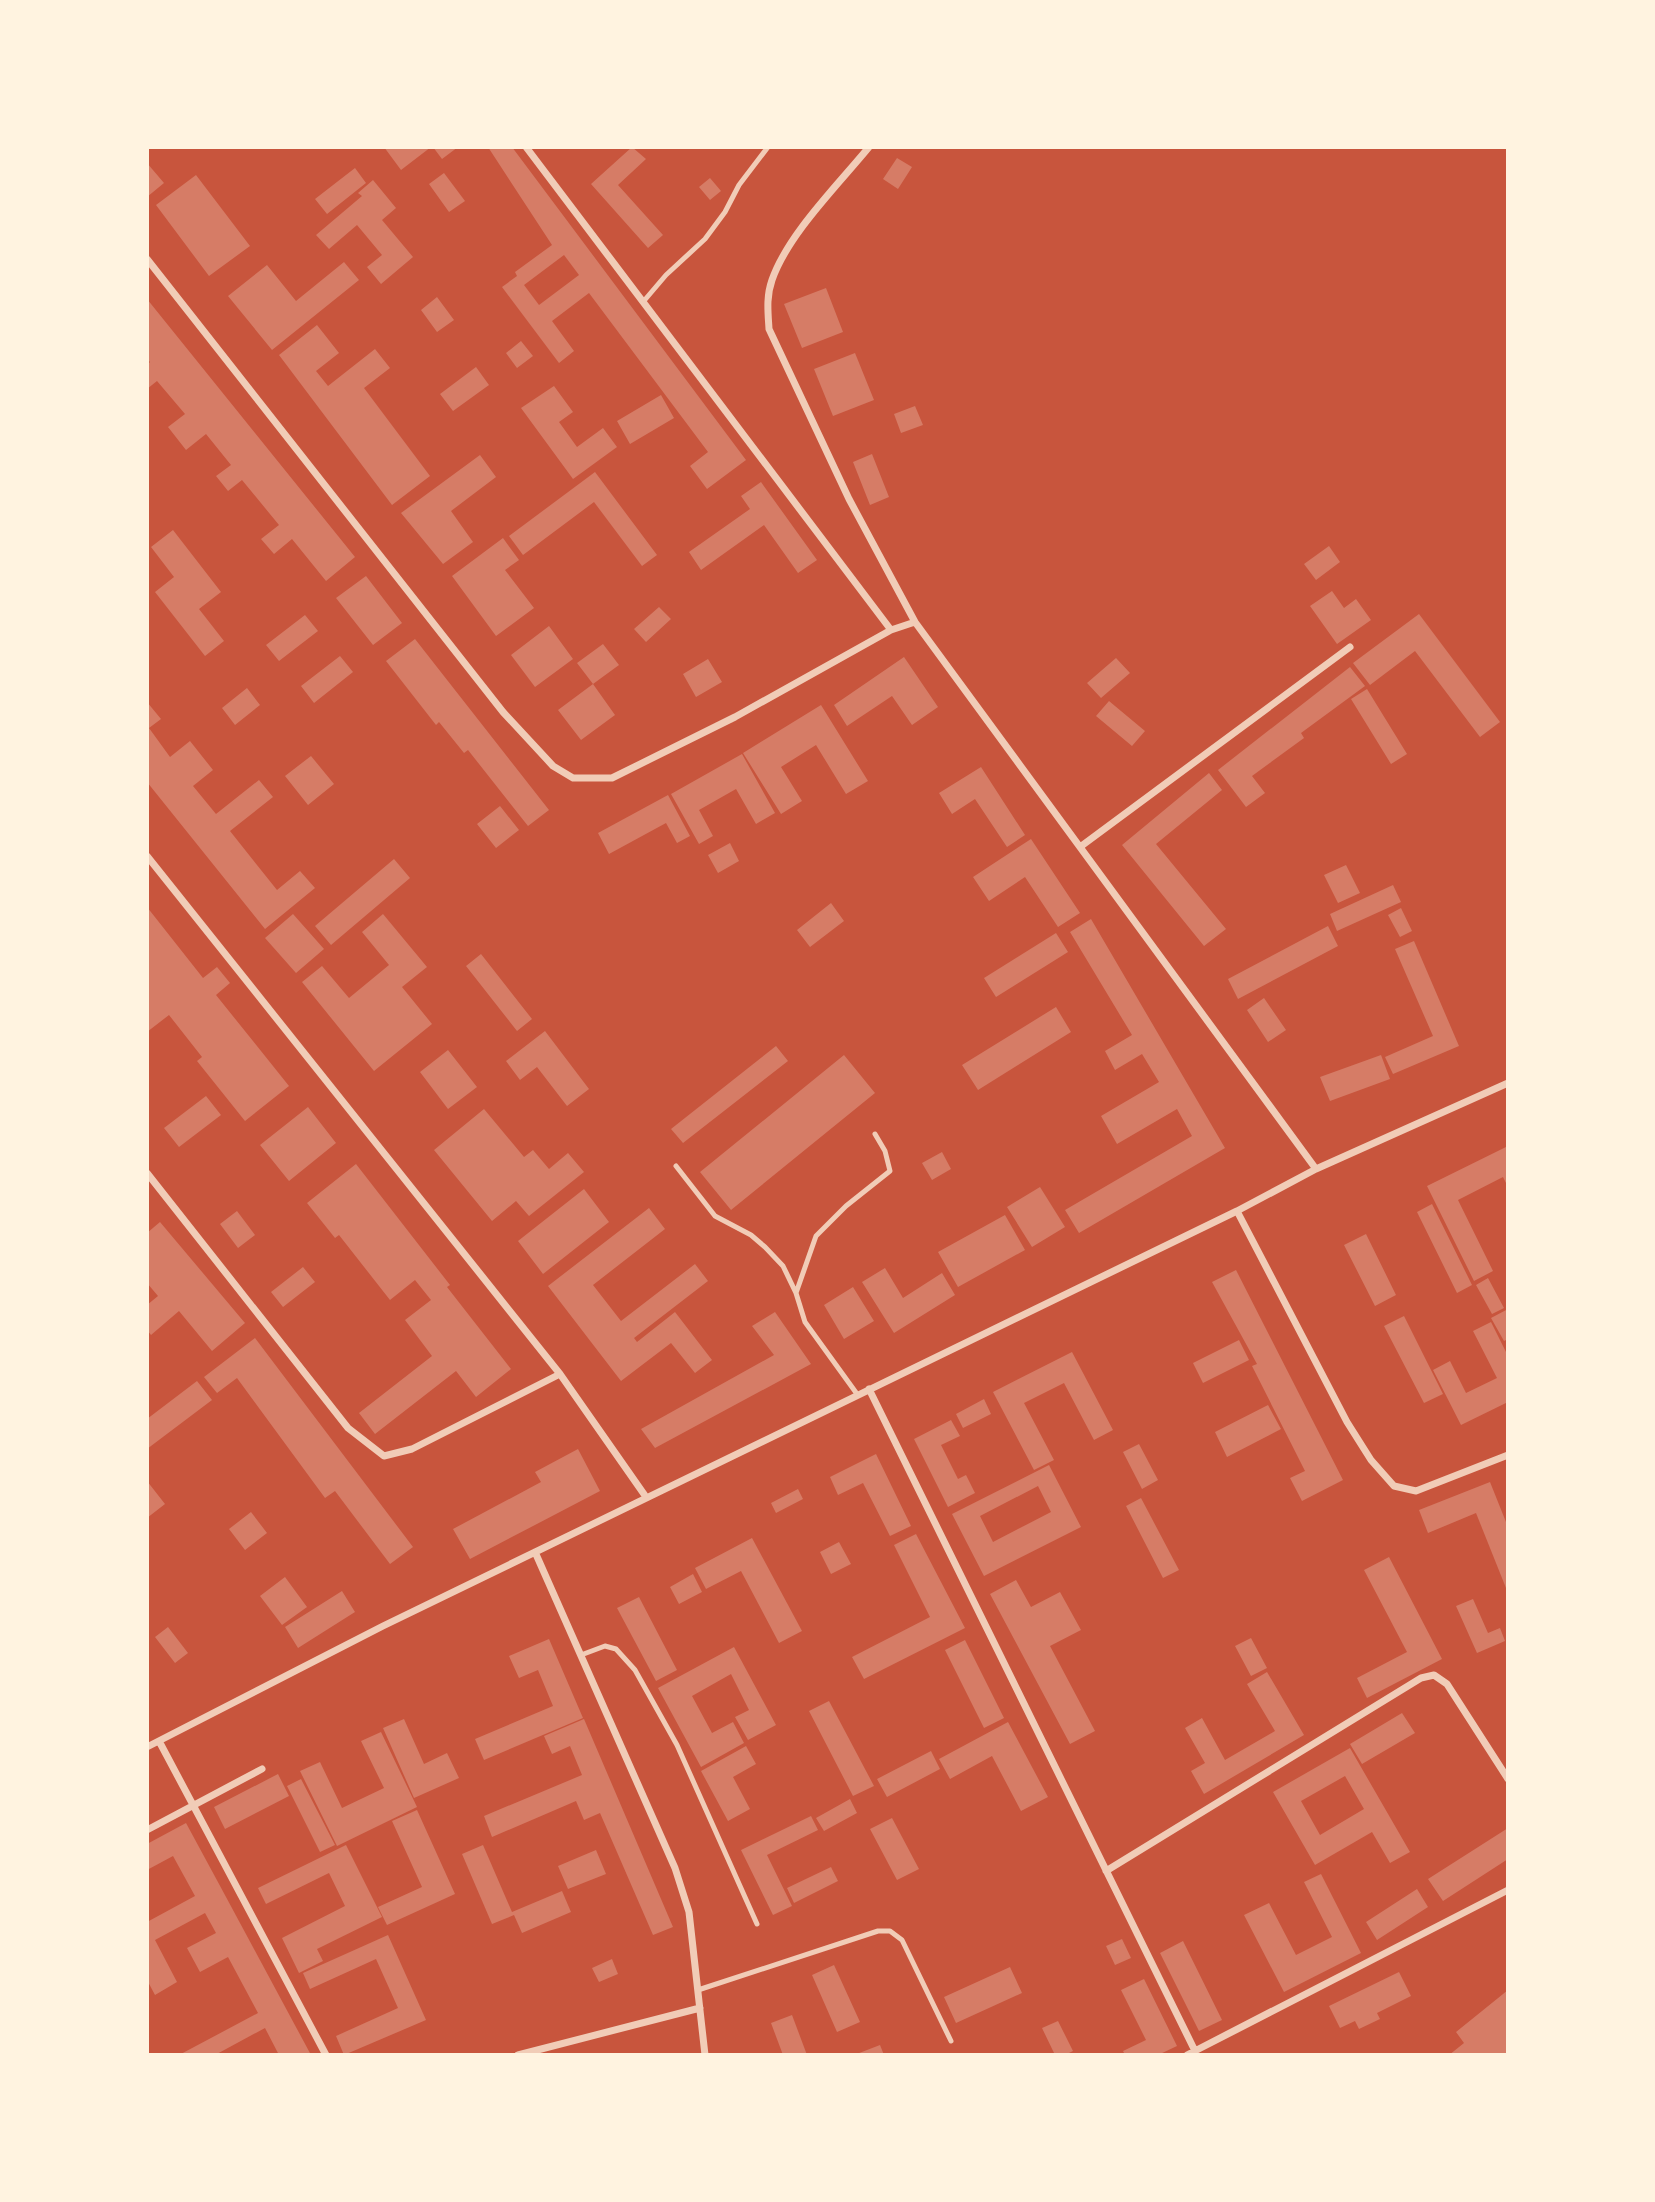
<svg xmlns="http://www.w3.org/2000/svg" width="1655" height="2202" viewBox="0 0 1655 2202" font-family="'Roboto Condensed',sans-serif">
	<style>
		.building { fill: #d67c66; fill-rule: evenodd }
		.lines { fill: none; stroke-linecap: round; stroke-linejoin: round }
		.service { stroke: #f1ccb7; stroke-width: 5 }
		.minor { stroke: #f1ccb7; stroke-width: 7 }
	</style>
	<rect width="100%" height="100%" fill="#c8553d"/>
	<path class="building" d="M384,147H431L401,170Z
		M433,147H458L442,159Z
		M488,147H512L746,460L707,489L690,466L708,452L589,293L552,321L574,351L559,363L502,287L517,276L515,272L552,245ZM564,255L579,275L539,305L524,285Z
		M632,147L646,159L618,185L663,235L648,248L591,184Z
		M897,158L912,167L898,189L883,179Z
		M147,163L164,183L147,197Z
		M355,168L366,183L327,214L315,199Z
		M444,173L465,201L449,212L429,184Z
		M196,175L250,246L209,276L156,205Z
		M710,178L721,191L710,200L699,187Z
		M373,180L396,208L382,220L413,257L381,284L367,267L382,255L357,225L329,249L316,235L362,196L358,193Z
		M344,262L359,280L272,350L228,296L267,265L296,301Z
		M826,288L843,332L802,348L784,304Z
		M437,297L454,320L437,332L421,310Z
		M147,299L355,557L326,581L292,539L274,554L261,539L279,525L242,480L228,491L216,476L231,465L206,434L186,450L168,427L185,414L157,381L147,389V365L150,362L147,359Z
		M317,325L339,353L316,371L328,386L375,349L390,368L364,388L430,476L392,505L279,355Z
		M521,341L533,356L517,368L506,353Z
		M855,353L874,400L833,416L814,369Z
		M476,367L489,385L453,411L440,394Z
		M554,386L573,412L559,422L577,447L603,428L617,447L573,479L521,408Z
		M661,395L674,418L630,444L617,421Z
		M915,406L923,425L901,433L894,414Z
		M872,454L889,497L870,505L853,462Z
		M480,455L496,477L451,511L473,542L443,564L401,513Z
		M595,472L657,555L642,566L594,502L523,555L509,536Z
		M761,482L817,560L798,573L764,525L701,570L689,552L750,509L741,496Z
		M173,530L221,592L199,609L224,641L205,656L155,592L174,577L151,547Z
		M503,538L519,560L505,570L534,608L496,636L452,576Z
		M1329,546L1340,562L1316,580L1304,564Z
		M366,576L402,623L373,645L336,598Z
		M1332,591L1344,608L1356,599L1371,620L1337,644L1310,606Z
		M659,607L671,619L646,642L634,629Z
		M1419,614L1500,722L1480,737L1415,651L1370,685L1353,663Z
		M305,615L318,631L279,661L266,645Z
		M549,626L573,659L535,687L511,655Z
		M415,639L549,810L528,826L468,750L464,753L439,722L436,725L386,661Z
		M603,644L619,665L593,684L577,663Z
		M340,656L353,672L314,703L301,686Z
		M904,657L938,707L912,725L892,696L847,726L834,705Z
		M1116,658L1130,673L1101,698L1087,683Z
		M708,659L722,682L696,697L683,674Z
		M1350,667L1365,686L1301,733L1304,738L1252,776L1265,793L1246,807L1218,770Z
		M593,684L615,715L581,740L558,710Z
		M247,688L260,705L235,725L222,708Z
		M1367,689L1407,754L1391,764L1351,699Z
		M1109,701L1145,731L1132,746L1096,716Z
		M147,702L161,719L149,728L170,757L190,741L213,770L193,786L216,814L259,780L273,797L230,831L277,890L300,871L315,888L265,929L147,782Z
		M821,705L868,781L846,794L816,745L781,767L802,801L781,814L743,753Z
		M742,754L775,813L756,824L736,789L699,810L713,836L699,844L671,794Z
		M311,756L334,784L308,805L285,776Z
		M981,767L1025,835L1007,847L975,799L952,814L939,793Z
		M1209,773L1222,790L1156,844L1226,929L1204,946L1122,845Z
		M668,795L690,836L677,843L666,823L609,854L598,833Z
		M500,806L519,830L496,848L477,824Z
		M1031,839L1080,913L1058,927L1025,877L989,901L973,877Z
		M730,843L739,861L718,873L708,855Z
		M394,859L410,878L331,945L315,926Z
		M1346,865L1360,893L1338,903L1324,875Z
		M1393,885L1401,902L1337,931L1330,914Z
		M831,903L844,921L810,947L797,930Z
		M147,907L203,978L217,967L230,983L216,995L289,1086L245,1121L197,1061L202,1057L169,1015L147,1032Z
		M1401,908L1412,931L1400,937L1388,915Z
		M293,914L324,949L296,973L265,938Z
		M383,914L427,967L402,987L432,1024L374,1071L302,982L322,966L349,998L389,965L362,932Z
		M1091,919L1225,1148L1079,1233L1065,1210L1192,1136L1177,1109L1117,1144L1101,1116L1159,1082L1142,1054L1115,1070L1105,1051L1132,1035L1070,932Z
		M1328,926L1338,946L1238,999L1228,979Z
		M1056,933L1068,952L996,997L984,978Z
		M1414,941L1459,1046L1393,1074L1385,1057L1433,1036L1395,949Z
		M481,954L532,1019L517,1031L466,966Z
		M1264,998L1286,1030L1268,1042L1247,1010Z
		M1056,1007L1071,1032L978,1090L962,1065Z
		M545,1031L589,1089L567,1106L537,1067L520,1080L506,1061Z
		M776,1046L788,1061L683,1143L671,1129Z
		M448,1050L477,1087L448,1109L420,1072Z
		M844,1055L875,1093L731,1210L700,1172Z
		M1381,1055L1390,1079L1330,1101L1320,1077Z
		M206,1096L221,1115L179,1147L164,1128Z
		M308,1107L336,1143L289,1181L260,1145Z
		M484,1109L524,1157L533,1150L549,1169L568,1153L584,1172L529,1216L516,1201L492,1221L434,1150Z
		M1508,1146V1187L1503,1177L1458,1200L1493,1271L1474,1281L1427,1186Z
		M942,1152L951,1169L932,1180L922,1163Z
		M356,1164L450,1285L447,1287L511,1369L476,1397L456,1371L375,1434L359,1413L432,1356L405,1320L431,1300L415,1280L390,1300L339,1235L335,1238L307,1203Z
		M1040,1187L1065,1227L1032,1247L1007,1207Z
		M584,1189L609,1222L543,1274L518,1241Z
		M1432,1204L1472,1285L1457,1293L1417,1212Z
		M649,1208L665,1229L593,1285L621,1321L695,1264L708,1281L634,1338L637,1342L675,1312L712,1360L695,1373L671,1343L621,1381L548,1286Z
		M237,1211L255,1235L238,1248L220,1224Z
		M1005,1215L1025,1250L958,1287L938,1252Z
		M160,1222L245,1323L212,1351L179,1311L151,1335L147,1330V1305L158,1296L147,1283V1233Z
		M1366,1234L1396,1295L1375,1306L1344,1245Z
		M303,1267L315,1282L283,1307L271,1292Z
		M885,1268L903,1298L942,1273L955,1295L894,1333L862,1282Z
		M1236,1270L1343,1480L1302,1501L1290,1478L1305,1471L1252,1366L1257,1364L1212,1282Z
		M1488,1278L1504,1308L1492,1314L1476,1285Z
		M853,1287L874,1321L844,1339L824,1305Z
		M1508,1309V1339L1504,1341L1491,1318Z
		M775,1312L811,1364L655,1448L641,1429L774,1355L752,1326Z
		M1404,1316L1443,1394L1424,1403L1384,1326Z
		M1491,1322L1508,1356V1402L1461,1425L1433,1370L1450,1361L1466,1393L1497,1378L1473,1331Z
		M255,1338L413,1547L390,1564L335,1491L325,1498L237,1378L217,1393L204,1377Z
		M1239,1340L1249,1360L1203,1383L1193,1363Z
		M1072,1352L1113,1430L1094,1440L1064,1383L1024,1403L1054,1460L1034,1470L993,1392Z
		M197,1381L212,1400L147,1449V1419Z
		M984,1399L991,1414L963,1428L956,1414Z
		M1268,1405L1281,1429L1227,1457L1215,1432Z
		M951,1420L960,1436L941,1445L958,1479L966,1475L975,1493L948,1507L914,1439Z
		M1139,1444L1158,1480L1142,1489L1123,1452Z
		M578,1449L600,1491L470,1559L453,1529L541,1482L535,1472Z
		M876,1454L911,1526L890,1536L863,1483L838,1495L830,1477Z
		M1049,1465L1081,1527L984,1576L952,1514ZM1038,1486L1051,1512L993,1542L980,1516Z
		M147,1481L165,1504L147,1518Z
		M1490,1482L1508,1527V1593L1476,1513L1428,1533L1419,1510Z
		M798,1489L803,1499L776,1513L771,1503Z
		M1141,1498L1179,1570L1163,1578L1126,1506Z
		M251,1512L267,1533L245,1550L229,1529Z
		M916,1534L965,1628L864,1679L852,1657L930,1617L894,1545Z
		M752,1538L802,1631L779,1643L741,1571L706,1589L695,1568Z
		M839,1542L851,1564L831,1574L820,1552Z
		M1389,1557L1442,1659L1367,1698L1357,1678L1407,1652L1364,1570Z
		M693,1574L702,1592L679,1604L670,1587Z
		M285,1577L307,1607L282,1625L260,1596Z
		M1016,1580L1031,1607L1060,1592L1081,1630L1050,1646L1095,1731L1070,1744L990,1594Z
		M342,1591L355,1612L298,1648L285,1627Z
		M639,1597L677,1670L656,1681L617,1608Z
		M1473,1599L1488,1633L1500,1628L1505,1641L1477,1653L1456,1606Z
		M168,1627L188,1653L175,1663L155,1637Z
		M1251,1638L1267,1668L1251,1676L1235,1646Z
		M549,1639L583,1718L484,1760L475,1739L553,1706L538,1670L519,1678L509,1656Z
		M965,1640L1004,1718L984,1728L945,1650Z
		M734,1647L776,1725L748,1740L735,1717L749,1710L731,1674L692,1696L712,1733L733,1722L744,1743L701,1767L658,1688Z
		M1267,1672L1304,1735L1204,1794L1191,1771L1205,1763L1185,1728L1202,1718L1225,1760L1275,1731L1247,1684Z
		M829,1701L874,1786L853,1796L809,1711Z
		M1402,1713L1415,1733L1362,1764L1350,1744Z
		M404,1719L424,1764L447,1753L459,1778L414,1798L383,1728Z
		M584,1719L673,1927L653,1935L600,1813L584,1820L576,1801L492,1837L484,1816L582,1775L570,1746L552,1754L544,1736Z
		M1008,1722L1048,1797L1021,1811L992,1756L950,1779L939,1759Z
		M381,1732L417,1807L337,1846L300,1771L320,1762L342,1808L384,1788L361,1741Z
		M746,1746L756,1764L733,1777L750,1809L728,1821L701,1771Z
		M1350,1748L1410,1852L1390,1863L1372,1832L1315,1865L1273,1792ZM1345,1776L1364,1809L1320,1835L1301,1801Z
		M931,1751L940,1769L887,1797L877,1779Z
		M278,1774L289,1796L225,1829L214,1807Z
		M301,1779L335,1845L320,1852L287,1786Z
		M850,1799L857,1813L824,1831L816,1818Z
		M417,1810L455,1894L387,1925L378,1907L422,1887L392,1821Z
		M811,1816L818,1830L767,1855L792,1906L773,1915L741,1850Z
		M892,1818L919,1869L897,1880L870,1829Z
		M186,1823L219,1884L311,2055H279L265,2028L215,2055H179L258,2013L228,1957L200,1972L187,1948L216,1933L205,1913L155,1940L177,1982L155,1995L147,1980V1922L195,1896L173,1856L147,1870V1844Z
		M1508,1828V1859L1443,1901L1428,1879Z
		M346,1845L382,1917L317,1949L323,1961L299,1973L282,1938L345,1906L329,1873L266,1904L258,1888Z
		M483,1845L512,1912L562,1891L571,1912L522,1933L514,1915L492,1924L462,1854Z
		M596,1850L606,1874L568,1889L558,1866Z
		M831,1867L838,1881L794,1903L787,1888Z
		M1321,1874L1361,1953L1284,1992L1244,1915L1269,1903L1296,1955L1332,1937L1304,1882Z
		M1417,1889L1428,1907L1377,1940L1366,1922Z
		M388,1935L426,2020L344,2055L336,2036L398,2008L376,1959L310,1989L303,1973Z
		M1122,1939L1131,1958L1115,1965L1106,1946Z
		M1183,1941L1222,2020L1199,2031L1160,1953Z
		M612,1959L618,1974L599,1982L592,1968Z
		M834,1965L860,2022L837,2032L812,1975Z
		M1010,1967L1022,1993L956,2023L944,1997Z
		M1399,1972L1411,1996L1377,2013L1380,2019L1359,2029L1355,2021L1340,2028L1329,2006Z
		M1144,1979L1177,2046L1158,2055H1125L1123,2051L1146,2040L1121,1990Z
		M1508,1990V2055H1449L1464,2043L1456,2032Z
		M792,2015L807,2055H783L771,2023Z
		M1058,2021L1073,2051L1065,2055H1055L1042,2028Z
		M880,2045L884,2055H854Z"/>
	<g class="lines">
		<path class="service" d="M643,302L666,275L705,239L725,212L739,185L768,147
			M676,1166L715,1216L751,1235L765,1247L783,1266L796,1293
			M857,1394L805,1322L796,1293L816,1236L846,1206L890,1171L885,1151L875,1134
			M581,1655L605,1646L616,1649L635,1670L677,1745L757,1924
			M698,1990L878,1931H890L902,1940L951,2041"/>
		<path class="minor" d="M526,147L891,630
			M869,147C838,185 788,234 772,280C766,297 768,312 769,329L849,499L915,622L1316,1169
			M147,259L503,712L553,766L573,778H612L735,717L891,630L915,622
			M1080,847L1350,647
			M147,856L560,1374L646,1497
			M147,1173L348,1428L384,1456L412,1449L560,1374
			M1237,1211L1347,1422L1371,1460L1394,1486L1416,1491L1508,1455
			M869,1389L1197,2055
			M535,1552L675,1868L689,1912L705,2055
			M159,1741L326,2055
			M147,1747L383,1626L1237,1211L1316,1169L1508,1083
			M147,1830L262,1769
			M1106,1871L1421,1678L1434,1675L1447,1684L1508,1779
			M518,2055L700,2008
			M1187,2055L1508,1890"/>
	</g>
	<rect width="1655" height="2202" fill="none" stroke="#fff3e0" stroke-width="298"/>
</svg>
